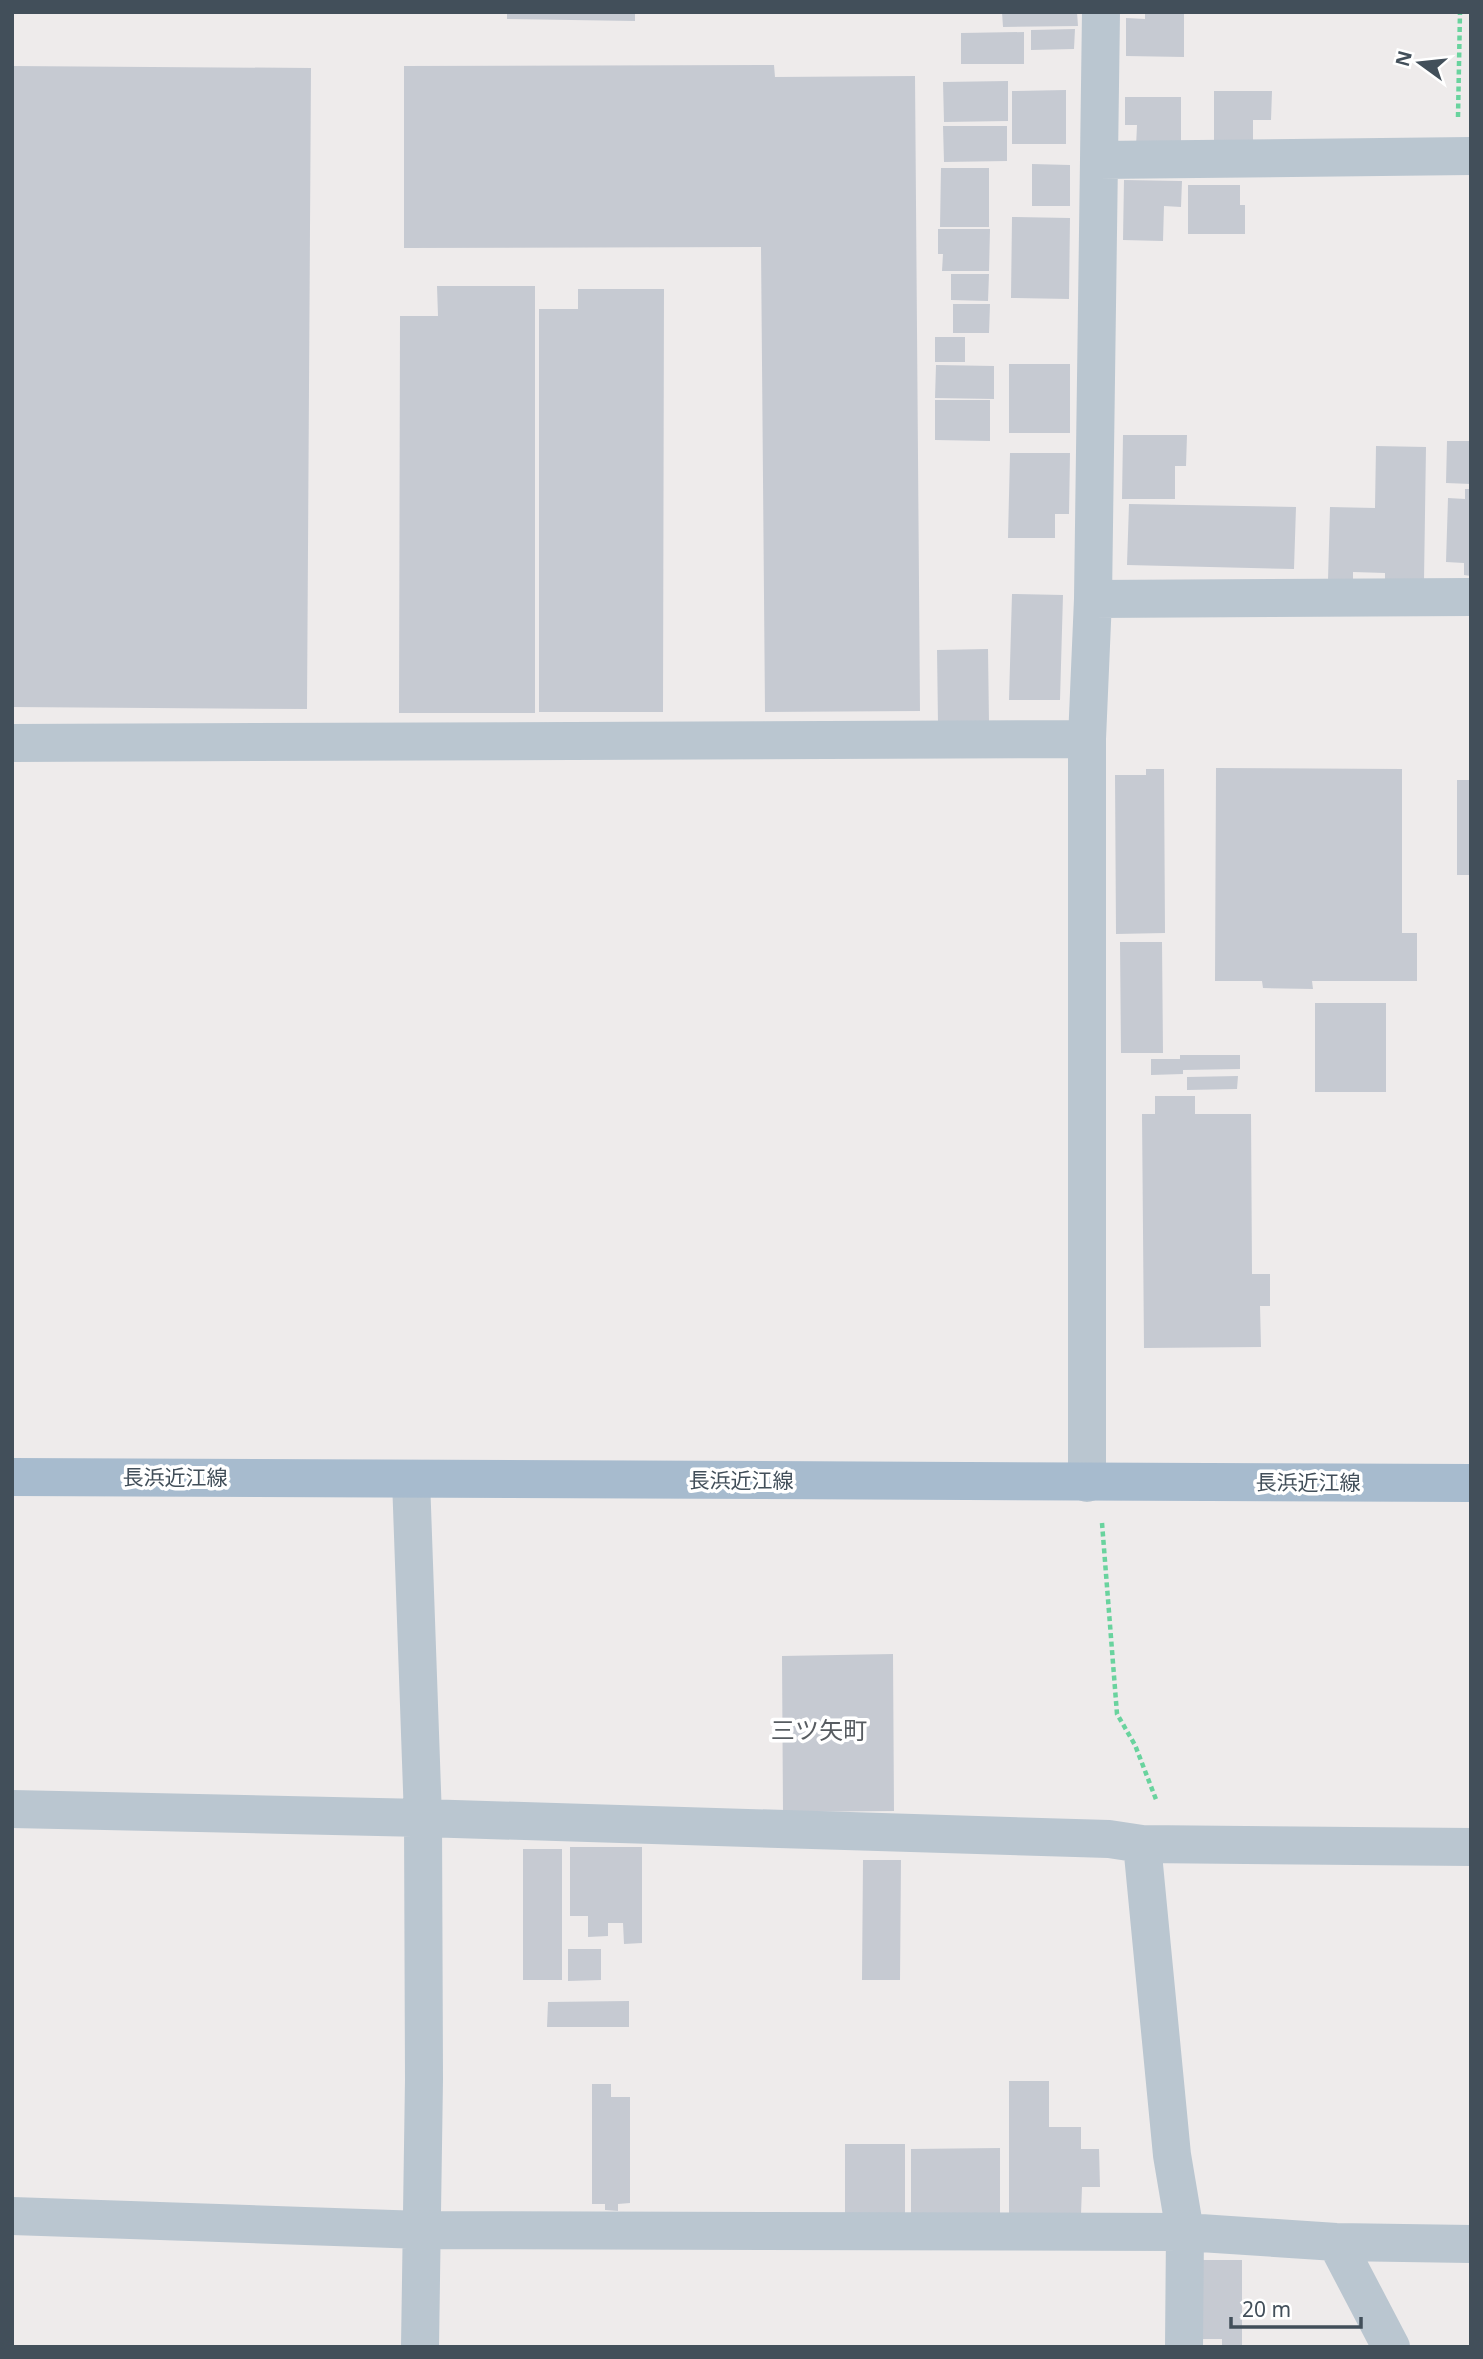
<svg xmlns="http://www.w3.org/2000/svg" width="1483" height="2359" viewBox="0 0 1483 2359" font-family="'Noto Sans','Noto Sans JP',sans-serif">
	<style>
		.building { fill: #c6cad2 }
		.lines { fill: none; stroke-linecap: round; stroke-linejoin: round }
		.path { stroke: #69d39e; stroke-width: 4.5; stroke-dasharray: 5 3.5; stroke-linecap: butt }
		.minor { stroke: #bac6d0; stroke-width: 38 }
		.major { stroke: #a7bbce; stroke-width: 38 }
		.labels { text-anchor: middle; stroke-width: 7; stroke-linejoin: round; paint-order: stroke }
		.street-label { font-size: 21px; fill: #424f5a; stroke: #fff }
		.quarter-label { font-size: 24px; fill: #575c61; stroke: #fff }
	</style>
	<rect width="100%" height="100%" fill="#eeebeb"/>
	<path class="building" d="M507,12H635V21L507,19Z
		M1002,12H1077L1078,26L1003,27Z
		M1145,14H1184V57L1126,56V18L1145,19Z
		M1075,29L1074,49L1031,50V30Z
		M1024,32V64H961V33Z
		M774,65L775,77L915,76L920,711L765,712L761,247L404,248V66Z
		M12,66L311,68L307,709L12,707Z
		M1008,81V121L944,122L943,82Z
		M1066,90V144H1012V91Z
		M1214,91H1272L1271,120H1253V147H1214Z
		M1125,97H1181V147H1136L1137,125H1125Z
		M943,126H1007V161L944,162Z
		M1032,164L1070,165V206H1032Z
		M941,168H989V227H940Z
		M1124,180L1182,181L1181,207L1164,206L1163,241L1123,240Z
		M1188,185H1240V205H1245V234H1188Z
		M1012,217L1070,218L1069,299L1011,298Z
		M938,229H990L989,271H942L943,254H938Z
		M951,274H989L988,301L951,300Z
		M437,286H535V713H399L400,316H438Z
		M578,289H664L663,712H539V309H578Z
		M953,304H990L989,333H953Z
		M935,337H965V362H935Z
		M1009,364H1070V433H1009Z
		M936,365L994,366V399L935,398Z
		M935,400H990V441L935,440Z
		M1123,435H1187L1186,466H1175V499H1122Z
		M1447,441H1471V484L1446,483Z
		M1376,446L1426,447L1424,581L1385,580V573L1353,572V580H1328L1330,507L1375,508Z
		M1010,453H1070L1069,514H1055V538H1008Z
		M1465,489H1471V576L1464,575V563L1446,562L1448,498L1465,499Z
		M1129,504L1296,507L1294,569L1127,565Z
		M1012,594L1063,595L1060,700H1009Z
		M988,649L989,723L938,724L937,650Z
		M1216,768L1402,769V933H1417V981H1312L1313,989L1263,988L1262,981H1215Z
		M1146,769H1164L1165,933L1116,934L1115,775H1146Z
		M1457,780H1471V875H1457Z
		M1120,942H1162L1163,1053H1121Z
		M1315,1003H1386V1092H1315Z
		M1180,1055H1240V1069L1183,1070V1074L1151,1075V1059H1180Z
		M1238,1076L1237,1089L1187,1090V1077Z
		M1155,1096H1195V1114H1251L1252,1274H1270V1306H1260L1261,1347L1144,1348L1142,1114H1155Z
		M893,1654L894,1811L783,1812L782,1656Z
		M570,1847H642V1943L624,1944L623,1923H608V1936L588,1937V1916H570Z
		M523,1849H562V1980H523Z
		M863,1860H901L900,1980H862Z
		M568,1949H601V1980L568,1981Z
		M629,2001V2027H547L548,2002Z
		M1009,2081H1049V2127H1081V2149H1099L1100,2187H1082L1081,2214H1009Z
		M592,2084H611V2097H630V2203L618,2204V2211L605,2210V2204H592Z
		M845,2144H905V2214H845Z
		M1000,2148V2213H911V2149Z
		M1200,2260H1242V2347H1222V2339H1199Z"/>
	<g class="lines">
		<path class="path" d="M1458,117L1460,12
			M1102,1523L1117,1714L1135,1745L1157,1802"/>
		<path class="minor" d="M1099,160L1471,156
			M1093,599L1471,597
			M1087,739L1093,599L1101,12
			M12,743L1087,739V1483
			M411,1479L423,1818L424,2079L420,2347
			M12,1809L423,1818L1109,1839L1142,1844L1471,1847
			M1142,1844L1172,2155L1185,2232L1184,2347
			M12,2216L422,2230L1185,2232L1336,2242L1471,2244
			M1336,2242L1391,2347"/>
		<path class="major" d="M12,1477L1471,1483"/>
	</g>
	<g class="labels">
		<g class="street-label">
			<text x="175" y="1485">長浜近江線</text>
			<text x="741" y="1488">長浜近江線</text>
			<text x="1308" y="1490">長浜近江線</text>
		</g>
		<g class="quarter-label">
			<text x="819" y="1739">三ツ矢町</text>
		</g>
	</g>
	<rect width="1483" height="2359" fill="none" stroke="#424f5a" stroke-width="28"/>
	<g transform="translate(1420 63) rotate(285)" stroke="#ffffff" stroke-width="5" paint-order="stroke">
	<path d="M0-5L12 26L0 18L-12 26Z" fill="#424f5a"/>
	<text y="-10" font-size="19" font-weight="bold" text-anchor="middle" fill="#424f5a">N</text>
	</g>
	<path d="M1231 2317v10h130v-10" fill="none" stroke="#424f5a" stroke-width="3.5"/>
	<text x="1242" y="2317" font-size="21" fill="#424f5a" stroke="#ffffff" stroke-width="5" paint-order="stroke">20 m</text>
</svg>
